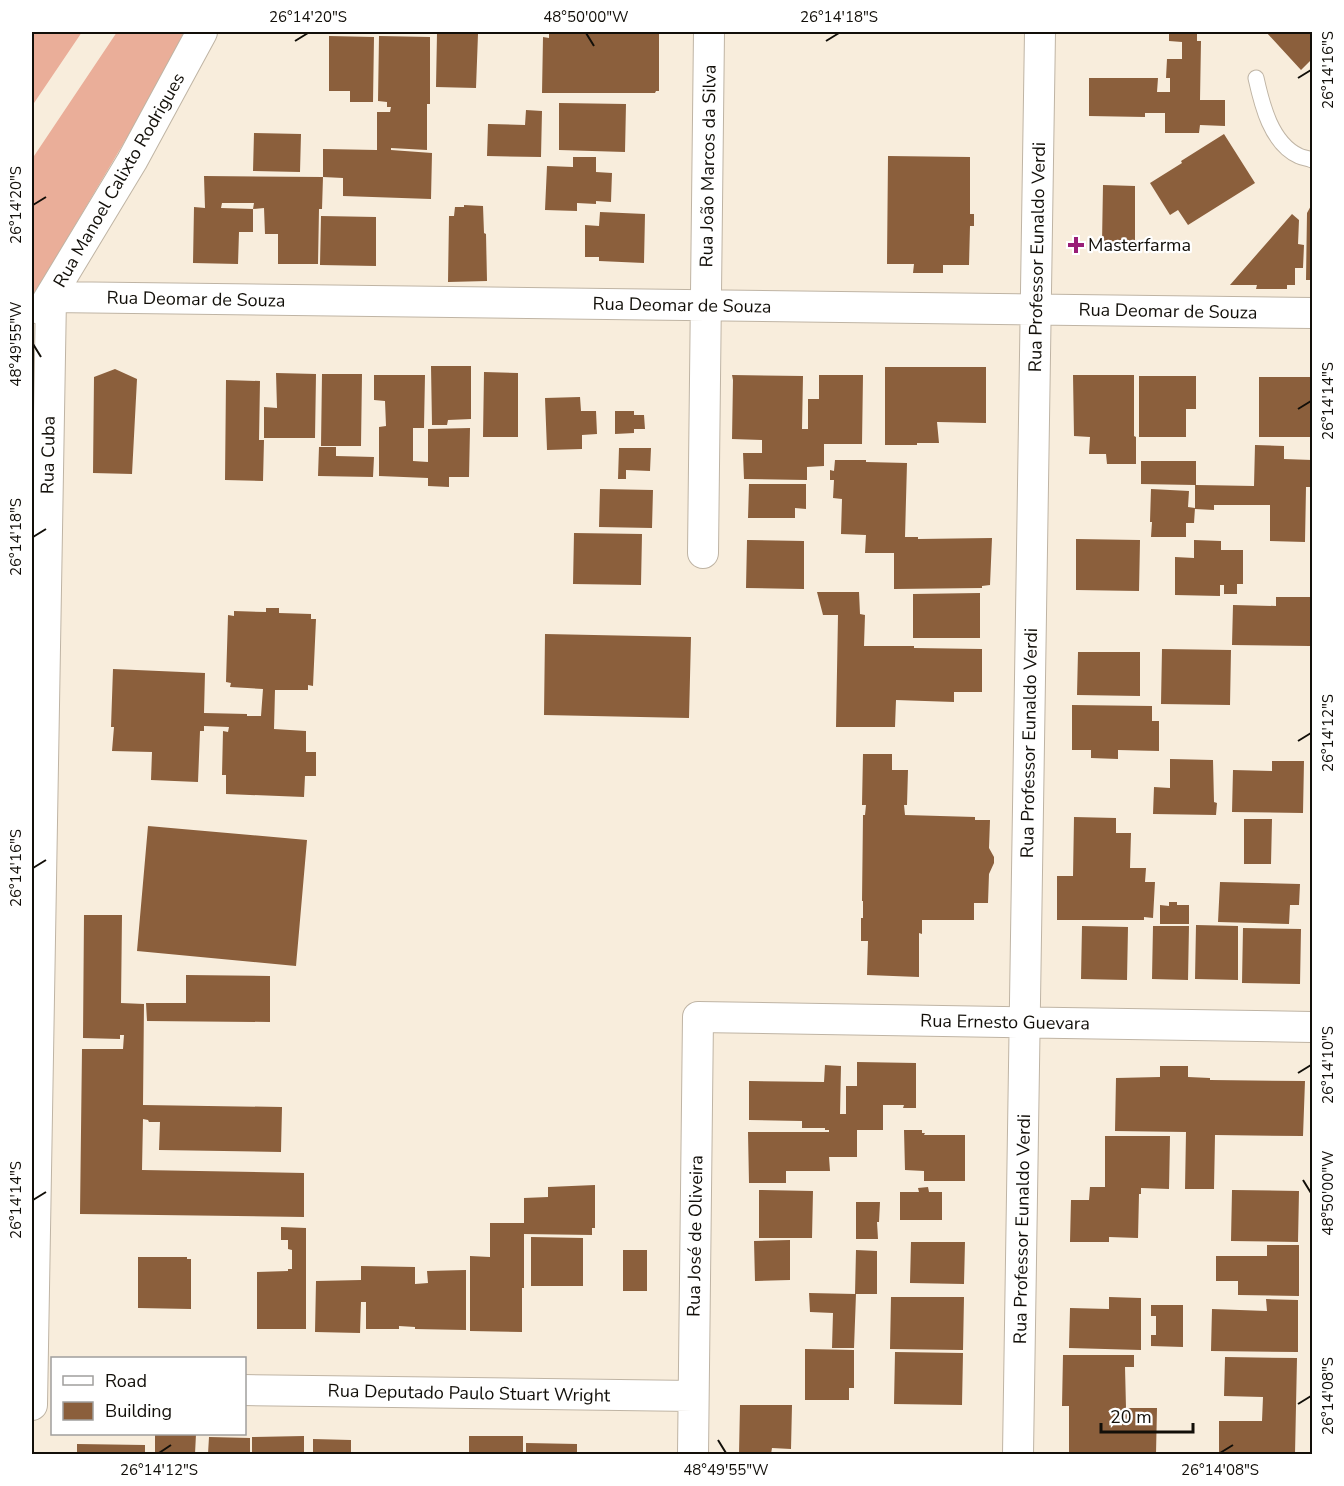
<svg xmlns="http://www.w3.org/2000/svg" width="1344" height="1486" viewBox="0 0 1344 1486" font-family="'Nunito Sans',sans-serif">
	<style>
		.forest { fill: #eaae99 }
		.building { fill: #8b5f3c }
		.lines { fill: none; stroke-linecap: round; stroke-linejoin: round }
		.lane-casing { stroke: #bfb4a4; stroke-width: 17 }
		.street-casing { stroke: #bfb4a4; stroke-width: 32 }
		.lane { stroke: #fff; stroke-width: 15 }
		.street { stroke: #fff; stroke-width: 30 }
		.ticks { fill: none; stroke: #120f09; stroke-width: 2 }
		.poi-dot { fill: #991e77; stroke: #fff; stroke-width: 2 }
		.labels { text-anchor: middle; stroke-width: 4.5; stroke-linejoin: round; paint-order: stroke }
		.street-label { font-size: 18px; fill: #120f09; stroke: #fff }
		.poi-label { font-size: 18px; fill: #120f09; stroke: #fff; text-anchor: start }
		.neatline { fill: none; stroke: #120f09; stroke-width: 2 }
		.ticks-label { font-size: 15px; text-anchor: middle; fill: #120f09 }
	</style>
	<rect width="100%" height="100%" fill="#f8eddc"/>
	<path class="forest" d="M32,32H82L32,106Z
		M117,32H184L161,80L32,298V159Z"/>
	<path class="building" d="M1169,32H1197V41H1201L1200,100H1225V126L1200,125L1199,133H1165V113H1145V117L1089,116V78H1158L1157,92H1170V78H1166L1167,59H1182V42L1169,41Z
		M1266,32H1312V59L1301,70Z
		M437,33L478,34L476,88L436,87Z
		M549,33L659,34V91H656L655,93H542L543,37L549,38Z
		M329,36L374,37L373,102H350V91H329Z
		M379,36L430,37V104H427V150L391,148V150L432,153L431,199L343,196V178L323,177V149L377,150V112H390L391,107H387V102L378,101Z
		M559,103L626,104L625,152L559,150Z
		M526,110L542,111L541,157L487,156L488,124L525,125Z
		M254,133L301,134L300,172L253,171Z
		M1224,134L1255,183L1188,225L1178,210L1170,215L1150,183L1182,163L1181,161Z
		M888,156L970,157V214H974V226H970L969,265H943V273H913L914,264H887Z
		M573,157H596V172L612,173L611,202L596,201V204L577,203V211L545,210L547,166L573,167Z
		M204,176L323,177L322,209H319L318,264H278V234H265L264,208L253,209L254,203H222L221,208L253,209V232H239L238,264L193,263L194,207L205,208Z
		M1103,185L1135,186V244L1102,243Z
		M1312,204V280H1306L1307,213Z
		M464,205L483,206L484,233L486,234L487,281L448,282L449,216H454L455,207H464Z
		M600,212L645,214L644,263L599,261V257H585V225L599,226Z
		M1292,214L1299,220L1298,244L1304,245L1303,268H1295V285H1287V289H1256L1257,285H1230Z
		M321,216L376,217V266L320,265Z
		M431,366H471V419L448,420L447,425H432Z
		M885,367H986V423L937,422L939,443H917V445H885Z
		M115,369L137,379L132,474L93,473L94,377Z
		M484,372L518,373V437H483Z
		M276,373L316,374L315,438H264V407L277,408Z
		M322,374H362L361,446H321Z
		M374,375H425L424,428H413V461L428,462V429L470,428L469,477H449V487L428,486V478L379,476V427L386,426L385,401L374,400Z
		M732,375L803,376L802,429H808V399H819V375H863L862,444H824V466L807,467V480L744,479L743,453H762V440L732,439L733,380Z
		M1073,375H1134V436L1136,437V464H1107L1106,454H1089L1090,437L1074,436Z
		M1139,376H1196V409H1186V437H1139Z
		M1259,377H1312V437H1259Z
		M226,380L260,381L259,440H264L263,481L225,480Z
		M580,397L581,411H596L597,434L582,435V449L547,450L545,398Z
		M615,411H634V415H644L645,429H634V433L615,434Z
		M1255,445L1284,446V459L1312,460V487H1306L1305,542L1270,541V505H1214V510L1195,509V485L1141,484V461H1196V485L1254,486Z
		M319,447H336V456L374,457L373,477L318,476Z
		M619,448H651L650,471L626,470V479H618Z
		M835,460H866V462L907,463L905,537H918V539L992,538L990,585L982,586V588L894,589V553H865L866,535L841,534L842,499L833,498L834,480H830V470L834,471Z
		M749,484H806V509L795,508V518H748Z
		M600,489L653,490L652,528L599,527Z
		M1151,489L1189,491L1188,507L1195,508L1194,523H1186V537H1151L1152,522H1150Z
		M574,533L642,534L641,585L573,584Z
		M1076,539L1140,540L1139,591L1076,590Z
		M747,540L804,541V589L746,588Z
		M1194,540L1221,541V550H1243V584H1237V594H1224V585H1220V596L1175,595V557L1194,558Z
		M817,592H859L860,614L865,615L864,646H914V648L982,649V692H954V702L896,700L895,727H836L838,615H823Z
		M980,593V638H913V594Z
		M1276,597H1310V646L1232,645L1233,605L1276,606Z
		M266,608H279V613L311,614V619H316L313,686L308,685V690H275L274,729L306,731V752H316V776H305L304,797L226,794V775H222L223,731L228,732L229,727L204,726V731H200L198,782L151,780L152,752L112,751L114,727H111L113,669L205,673L204,713L247,714V716H261L263,689L230,687L231,683L226,682L228,615L234,616V611L266,612Z
		M545,634L691,637L689,718L544,715Z
		M1162,649L1231,650L1230,705L1161,704Z
		M1078,652H1140V696L1077,695Z
		M1072,705L1152,706V721H1159V751L1118,750V759L1091,758V750H1072Z
		M863,754H892V770H908L907,805H904L905,815L975,817V820H990L989,848L994,857V863L989,874L988,903H974V920H922V934L919,933V977L867,975L868,941H861V918H863V901H862L863,815H865L866,805H862Z
		M1170,759L1213,760L1214,802L1217,803L1216,815L1153,814L1154,787L1170,788Z
		M1272,761H1304L1303,813L1232,812L1233,770L1272,771Z
		M1074,817L1116,818V833H1131L1130,868H1146L1145,882H1155L1153,918L1144,917V920H1057V876H1073Z
		M1244,819H1272L1271,864H1244Z
		M148,826L307,840L296,966L137,951Z
		M1220,882L1300,884L1299,905H1290L1289,924L1218,922Z
		M1169,902H1177V905H1189V924H1160V905L1169,906Z
		M84,915H122L121,1003L144,1004L143,1105L282,1107L281,1152L159,1150L160,1122H149L148,1120L143,1119L142,1170L304,1173V1217L80,1214L82,1049H123L124,1035H120V1039L83,1038Z
		M1196,925L1238,926V980L1195,979Z
		M1082,926L1128,927L1127,980L1081,979Z
		M1153,926H1189L1188,980L1152,979Z
		M1243,928L1301,929L1300,984L1242,983Z
		M186,975L270,976V1022L147,1021L146,1003H186Z
		M857,1062L916,1063V1108H903L904,1105H883V1130H857V1157H829L830,1171H786V1183H749L748,1132H829V1130H825V1128H802V1121L749,1120V1081L824,1082L825,1065L841,1066L840,1114H846V1086H857Z
		M1160,1066H1188V1077L1210,1078V1080L1305,1081L1303,1136L1215,1135L1214,1189H1185L1186,1132L1115,1131L1116,1078L1160,1077Z
		M904,1130H922V1133H925L924,1135H965V1181H924V1171L905,1170Z
		M1105,1136H1170L1169,1189L1141,1188V1194H1139L1138,1238L1109,1237V1242H1070L1071,1200H1089L1090,1187H1105Z
		M595,1185V1228H592V1235L524,1234V1288H522V1332L470,1331V1256L490,1257V1223H524V1198L548,1197V1187Z
		M928,1187L929,1192H942V1220H900V1192H919L918,1188Z
		M759,1190L813,1191L812,1238H759Z
		M1232,1190L1299,1191L1298,1242L1231,1241Z
		M856,1202H880L879,1222H877L878,1239H856Z
		M281,1227L306,1228V1329H257V1272L288,1271V1269H292V1250L288,1249V1240H281Z
		M531,1237L583,1238V1286H531Z
		M790,1240V1280L755,1281L754,1241Z
		M911,1242H965L964,1284L910,1283Z
		M1267,1245H1299V1296L1238,1295V1281H1216V1256H1267Z
		M623,1250H647V1291H623Z
		M856,1250L877,1251V1294H856L854,1348H832L833,1313L810,1312L809,1293L855,1294Z
		M138,1257H187V1259H191V1309L138,1308Z
		M361,1266L415,1267V1284L428,1283L427,1271L466,1270V1330L415,1329V1327L399,1326V1329H366V1302H361L360,1333L315,1332L316,1281L361,1280Z
		M891,1297H964L963,1350L890,1349Z
		M1109,1297L1141,1298V1350L1069,1348L1070,1308L1109,1309Z
		M1266,1299L1298,1300V1352L1211,1351L1212,1309L1267,1311Z
		M1151,1305H1183V1347L1151,1346V1335H1156V1316H1151Z
		M805,1349L854,1350V1388H849V1400H805Z
		M895,1352L963,1353L962,1405L894,1404Z
		M1063,1355H1134V1367H1125L1126,1408H1157L1156,1454H1069V1406H1062Z
		M1225,1357L1297,1358L1295,1454H1219V1421H1262L1263,1397L1224,1396Z
		M740,1405H792L791,1449L772,1448L771,1454H739Z
		M155,1434H196L195,1454H155Z
		M304,1436V1454H252V1437Z
		M469,1436H523V1454H469Z
		M209,1437L250,1438V1454H208Z
		M313,1439L351,1440V1454H313Z
		M526,1443L577,1444V1454H526Z
		M77,1444L145,1445V1454H77Z"/>
	<g class="lines">
		<defs>
			<path id="lane" d="M1256,78C1262,105 1271,143 1299,156C1303,158 1308,158 1312,160"/>
			<path id="street" d="M42,310L132,161L202,32
				M703,553L709,32
				M244,1390L693,1396
				M32,1405L51,297L1312,313
				M693,1454L698,1017L1312,1027
				M1018,1454L1040,32"/>
		</defs>
		<use href="#lane" class="lane-casing"/>
		<use href="#street" class="street-casing"/>
		<use href="#lane" class="lane"/>
		<use href="#street" class="street"/>
	</g>
	<path class="ticks" d="M586,33L594,46M295,41L308,33M826,41L839,33M1298,78L1311,70M33,205L46,197M33,344L41,357M1298,409L1311,401M33,537L46,529M1298,741L1311,733M33,868L46,860M1298,1073L1311,1065M1303,1180L1311,1193M33,1200L46,1192M1298,1404L1311,1396M718,1440L726,1453M159,1453L171,1445M1220,1453L1233,1445"/>
	<path class="poi-dot" d="M1073 236h6v6h6v6h-6v6h-6v-6h-6v-6h6z"/>
	<g class="labels">
		<g class="street-label">
			<text transform="translate(708 166) rotate(-89)" y="6">Rua João Marcos da Silva</text>
			<text transform="translate(119 180) rotate(-60)" y="6">Rua Manoel Calixto Rodrigues</text>
			<text transform="translate(1037 257) rotate(-89)" y="6">Rua Professor Eunaldo Verdi</text>
			<text transform="translate(196 299) rotate(1)" y="6">Rua Deomar de Souza</text>
			<text transform="translate(682 305) rotate(1)" y="6">Rua Deomar de Souza</text>
			<text transform="translate(1168 311) rotate(1)" y="6">Rua Deomar de Souza</text>
			<text transform="translate(48 455) rotate(-89)" y="6">Rua Cuba</text>
			<text transform="translate(1029 743) rotate(-89)" y="6">Rua Professor Eunaldo Verdi</text>
			<text transform="translate(1005 1022) rotate(1)" y="6">Rua Ernesto Guevara</text>
			<text transform="translate(1022 1229) rotate(-89)" y="6">Rua Professor Eunaldo Verdi</text>
			<text transform="translate(695 1236) rotate(-89)" y="6">Rua José de Oliveira</text>
			<text transform="translate(469 1393) rotate(1)" y="6">Rua Deputado Paulo Stuart Wright</text>
		</g>
		<g class="poi-label">
			<text x="1088" y="251">Masterfarma</text>
		</g>
	</g>
	<rect width="1344" height="1486" fill="none" stroke="#ffffff" stroke-width="66"/>
	<rect x="51" y="1357" width="195" height="78" fill="#ffffff" stroke="#a09f9d" stroke-width="1.5"/>
	<rect x="63" y="1376" width="30" height="9" fill="#ffffff" stroke="#a09f9d" stroke-width="1.5"/>
	<text x="105" y="1387" font-size="18" fill="#120f09">Road</text>
	<rect x="63" y="1402" width="30" height="18" fill="#8b5f3c" stroke="#a09f9d" stroke-width="1.5"/>
	<text x="105" y="1417" font-size="18" fill="#120f09">Building</text>
	<path d="M1101 1423v9h92v-9" fill="none" stroke="#120f09" stroke-width="3"/>
	<text x="1110" y="1423" font-size="18" fill="#120f09" stroke="#ffffff" stroke-width="4.5" paint-order="stroke">20 m</text>
	<rect x="33" y="33" width="1278" height="1420" class="neatline"/>
	<g class="ticks-label">
		<text x="308" y="22">26°14'20"S</text>
		<text x="586" y="22">48°50'00"W</text>
		<text x="839" y="22">26°14'18"S</text>
		<text transform="translate(1328 70) rotate(-90)" y="5">26°14'16"S</text>
		<text transform="translate(16 205) rotate(-90)" y="5">26°14'20"S</text>
		<text transform="translate(16 344) rotate(-90)" y="5">48°49'55"W</text>
		<text transform="translate(1328 401) rotate(-90)" y="5">26°14'14"S</text>
		<text transform="translate(16 537) rotate(-90)" y="5">26°14'18"S</text>
		<text transform="translate(1328 733) rotate(-90)" y="5">26°14'12"S</text>
		<text transform="translate(16 868) rotate(-90)" y="5">26°14'16"S</text>
		<text transform="translate(1328 1065) rotate(-90)" y="5">26°14'10"S</text>
		<text transform="translate(1328 1193) rotate(-90)" y="5">48°50'00"W</text>
		<text transform="translate(16 1200) rotate(-90)" y="5">26°14'14"S</text>
		<text transform="translate(1328 1396) rotate(-90)" y="5">26°14'08"S</text>
		<text x="159" y="1475">26°14'12"S</text>
		<text x="726" y="1475">48°49'55"W</text>
		<text x="1220" y="1475">26°14'08"S</text>
	</g>
</svg>
